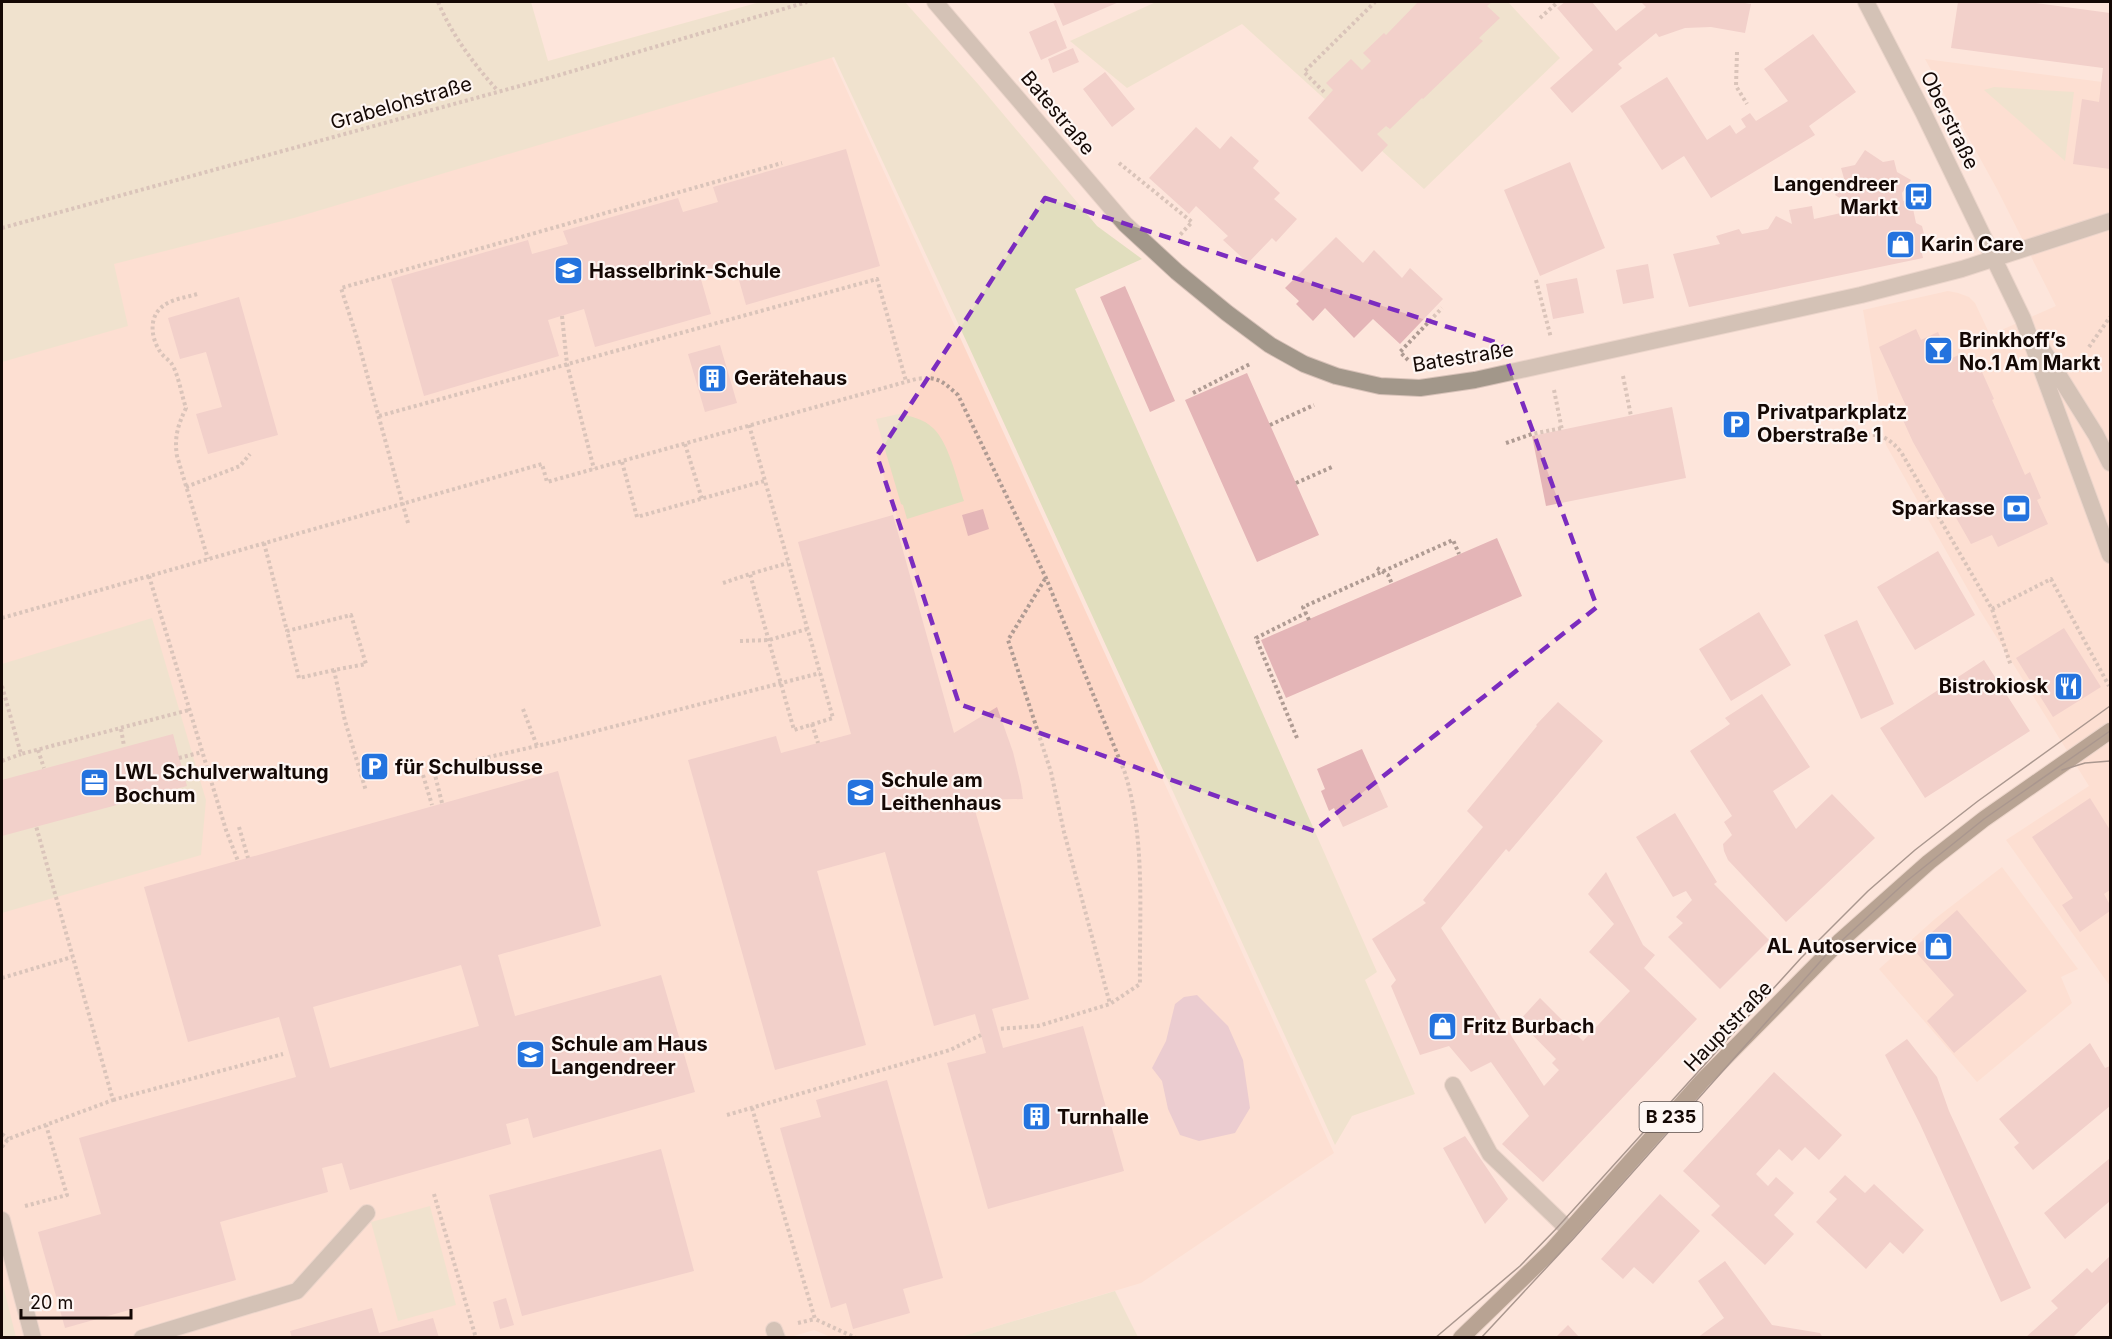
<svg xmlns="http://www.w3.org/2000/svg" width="2112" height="1339" viewBox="0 0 2112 1339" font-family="Inter,sans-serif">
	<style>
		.built { fill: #fdd7c7 }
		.green { fill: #e1debe }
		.water { fill: #d6adc3 }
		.building { fill: #e4b5b7; fill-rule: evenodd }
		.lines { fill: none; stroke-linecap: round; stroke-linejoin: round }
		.service-casing { stroke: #d8c2b9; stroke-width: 18 }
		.minor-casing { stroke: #d8c2b9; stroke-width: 18 }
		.primary-casing { stroke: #d8c2b9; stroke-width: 18 }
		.path { stroke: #af9b93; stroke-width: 4; stroke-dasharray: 3 3; stroke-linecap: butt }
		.service { stroke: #a2978a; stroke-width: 16 }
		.minor { stroke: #a2978a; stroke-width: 16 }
		.primary { stroke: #65533c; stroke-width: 16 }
		.tram { stroke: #463833; stroke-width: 1.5 }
		.marked { fill: none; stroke: #7b2cbf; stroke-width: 4.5; stroke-dasharray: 12 8; stroke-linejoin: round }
		.labels { text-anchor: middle; stroke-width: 4.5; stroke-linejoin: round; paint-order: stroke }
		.shield { fill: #fef6f3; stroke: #5a4f4c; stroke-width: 1.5 }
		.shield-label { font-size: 18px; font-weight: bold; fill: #140804 }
		.street-label { font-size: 20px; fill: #140804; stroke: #fef6f3 }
		.poi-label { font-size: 20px; font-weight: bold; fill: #140804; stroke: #fef6f3; text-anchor: start }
	</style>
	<rect width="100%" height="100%" fill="#fde5db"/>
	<path class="built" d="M825,43L1334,1153L1141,1283L960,1337H831L814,1330L787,1338H2V275Z
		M1925,59L2110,83V986L2006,840L2089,786L1979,609L1886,445L1863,310L1948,291L1958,293L1969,297L1975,303L1990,335L2056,306L1997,189Z
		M2002,867L2078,969L2061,977L2072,1003L1977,1082L1879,969L1936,918Z"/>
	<path class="green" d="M2,2H531L548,61L760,2H905L978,84L1097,226L1142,259L1075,289L1377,972L1365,980L1415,1094L1352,1116L1335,1145L969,347L834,57L294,218L114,264L128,326L2,362Z
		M1156,2H1508L1560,58L1424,189L1242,24L1127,88L1070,41Z
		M1994,87L2074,92L2065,161L1984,90Z
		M899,414C911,416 924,419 933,428C949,443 957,480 964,501L907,519L903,505L901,504L876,419Z
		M152,618L206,800L201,855L2,913V664Z
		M430,1206L456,1305L398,1321L371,1222Z
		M2,1281L16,1337H2Z
		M1115,1291L1138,1337H960Z"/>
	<path class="water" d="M1197,995L1228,1026L1243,1060L1250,1108L1235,1133L1199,1141L1180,1135L1168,1109L1162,1081L1152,1068L1166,1041L1175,1004L1184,997Z"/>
	<path class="building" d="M1053,2H1119L1063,26Z
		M1418,2H1492L1487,6L1500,18L1479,38L1483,41L1423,99L1422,98L1390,129L1386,126L1377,134L1388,145L1362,172L1308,118L1333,90L1326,83L1351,59L1362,70L1371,61L1363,53L1384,33L1386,35Z
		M1565,2H1592L1616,31L1646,7L1641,2H1739L1751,4L1745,33L1711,27L1685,28L1659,37L1656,33L1618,64L1622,68L1572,113L1550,88L1593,50L1557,8Z
		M1958,2H2029L2110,13V169L2073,164L2082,99L2099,102L2103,68L1951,48Z
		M1056,20L1067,48L1041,60L1029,32Z
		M1813,34L1856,92L1809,126L1815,135L1711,198L1684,156L1662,170L1620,106L1667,77L1707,140L1730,125L1736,134L1746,127L1741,119L1750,113L1756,121L1788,101L1764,69Z
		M1073,48L1079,62L1053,73L1048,59Z
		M1105,72L1135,109L1112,127L1083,89Z
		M1196,127L1220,149L1231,136L1259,161L1253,168L1280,193L1274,199L1297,219L1276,242L1272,238L1248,263L1223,240L1228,236L1196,206L1189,214L1149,178Z
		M846,149L880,266L746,305L735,266L700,276L711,314L595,347L584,309L548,320L559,356L424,396L391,279L528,240L532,254L568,244L563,231L678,198L683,212L718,202L713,187Z
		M1865,150L1883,162L1894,160L1897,172L1911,180L1902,193L1903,201L1911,199L1916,223L1922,226L1925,238L1920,244L1923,258L1689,307L1673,254L1720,244L1716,236L1739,229L1742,234L1768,229L1776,216L1792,224L1789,210L1812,206L1814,219L1850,211L1849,204L1835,195L1845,182L1841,168L1855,165Z
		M1570,162L1605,248L1540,276L1504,190Z
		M1336,237L1363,263L1374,250L1402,278L1410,268L1443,299L1400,344L1373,319L1354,338L1325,308L1313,321L1296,304L1299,301L1285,288Z
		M1648,264L1654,298L1623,304L1616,270Z
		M1577,278L1584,313L1553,319L1546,284Z
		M1125,286L1175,401L1150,412L1100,297Z
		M239,297L278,435L208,454L196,414L222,407L206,352L180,359L168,318Z
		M1916,329L1921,340L1938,332L1950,359L1963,353L1972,358L1979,373L1982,372L1994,399L1992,400L2025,475L2030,472L2041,498L2037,500L2048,524L1998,547L1992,535L1971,544L1913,442L1898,409L1906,406L1879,347Z
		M720,345L737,403L705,412L688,354Z
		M1247,373L1319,535L1257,562L1185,400Z
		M1672,407L1686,478L1546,506L1532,436Z
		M983,509L989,529L968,536L962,515Z
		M893,515L954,733L997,707L1013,752L1021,785L1023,799L972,800L1029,999L992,1009L1003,1048L1083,1026L1124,1171L988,1209L947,1063L986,1053L981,1035L975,1014L934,1026L885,852L817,871L866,1045L775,1070L688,760L776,736L781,753L851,734L798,542Z
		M1497,538L1522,596L1286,698L1261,640Z
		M1938,551L1975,615L1915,650L1877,587Z
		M1759,612L1791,665L1731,701L1699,649Z
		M1857,620L1894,704L1861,719L1824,635Z
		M2064,628L2101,687L2053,717L2016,658Z
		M1984,660L2030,731L1925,798L1880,728Z
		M1762,694L1810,767L1773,791L1796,829L1832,794L1875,838L1786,922L1728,860L1724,851L1723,844L1732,835L1724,822L1732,816L1690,751L1730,724L1725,718Z
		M1558,702L1603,741L1509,852L1506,849L1441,928L1544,1086L1559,1070L1552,1063L1556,1059L1519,1021L1540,998L1583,1041L1630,991L1589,952L1614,924L1588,894L1606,872L1643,945L1655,955L1644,968L1697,1019L1543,1182L1502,1144L1529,1116L1491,1062L1471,1072L1449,1046L1420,1055L1391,986L1396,980L1372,939L1426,903L1423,900L1483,827L1467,811L1537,726L1536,725Z
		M173,734L187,786L2,836V780Z
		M1362,749L1388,807L1343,827L1334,808L1329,811L1321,791L1325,789L1317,769Z
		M558,771L601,926L498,955L515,1016L661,975L695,1092L533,1138L528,1118L506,1124L511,1144L350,1190L342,1163L322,1168L328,1192L220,1222L236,1280L65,1328L38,1232L101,1214L79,1138L296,1077L279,1017L188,1042L144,887ZM461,965L479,1026L330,1068L313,1007Z
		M2090,798L2110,830V890L2104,894L2110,905V911L2080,932L2062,905L2073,898L2032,837Z
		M1675,813L1717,882L1714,884L1769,940L1720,989L1668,937L1683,923L1676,917L1692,900L1686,891L1673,897L1636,837Z
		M1957,910L2027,991L1954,1053L1927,1021L1954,995L1913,949Z
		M1907,1039L1937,1077L1949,1111L2031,1288L2001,1302L1920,1124L1885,1055Z
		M2090,1043L2105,1068L2110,1066V1106L2033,1170L2014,1147L2019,1143L1999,1119Z
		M1774,1072L1842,1135L1819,1160L1805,1147L1792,1161L1779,1149L1756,1174L1768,1186L1776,1177L1794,1193L1774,1215L1794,1234L1765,1265L1711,1215L1720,1206L1683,1171Z
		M887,1080L943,1278L903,1289L910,1313L853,1329L846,1303L831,1308L780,1128L821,1117L816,1100Z
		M1465,1136L1508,1199L1485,1224L1443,1148Z
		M661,1149L694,1271L522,1316L489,1195Z
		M2110,1158V1201L2065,1239L2044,1213Z
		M1845,1175L1865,1193L1874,1184L1924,1230L1903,1254L1890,1242L1866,1269L1816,1222L1837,1199L1829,1192Z
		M1660,1194L1700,1231L1653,1284L1634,1267L1623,1279L1601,1259Z
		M2110,1256V1301L2072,1338H2025L2058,1308L2051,1301L2087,1268L2092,1273Z
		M1725,1261L1772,1325L1820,1333L1823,1338H1697L1724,1318L1698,1281Z
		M506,1298L514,1325L500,1329L493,1302Z
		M372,1308L379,1333L433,1318L439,1338H292L290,1331Z
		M1568,1325L1580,1338H1555Z"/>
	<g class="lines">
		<defs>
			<path id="service" d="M1453,1085L1490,1154L1569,1230
				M2,1220L33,1338
				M774,1330L777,1338
				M142,1338L297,1291L367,1213"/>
			<path id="minor" d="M935,2L1125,224L1177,272L1227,313L1270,345L1304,364L1336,376L1380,386L1420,388L1475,380L1861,295L1962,269L2110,221
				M1866,2L1923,112L2023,319L2110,555
				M2041,347L2096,435L2110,463"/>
			<path id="primary" d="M1461,1338L1551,1251L1702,1081L1839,942L1929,862L1984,819L2110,731"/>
		</defs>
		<use href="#service" class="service-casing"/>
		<use href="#minor" class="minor-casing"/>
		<use href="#primary" class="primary-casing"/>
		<path class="path" d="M438,2C452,35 473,63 497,90
			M1540,18L1558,2
			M1737,52L1736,86L1747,104
			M1324,92L1304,72L1375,2
			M1119,163L1192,222L1179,236
			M2,228L556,76L807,2
			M1536,280L1551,338
			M197,294C188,297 178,298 170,302C148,311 149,336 161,353C164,357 169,360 171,363C178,372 182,397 186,408C178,425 174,437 177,456L208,559
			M562,316L567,364L594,469
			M2089,347L2110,317
			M1408,360L1400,352L1442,308
			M1623,376L1631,416
			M1554,390L1562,430
			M1193,393L1250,364
			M379,416L877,279L906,381
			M749,425L833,718L794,730L750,574L788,563
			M1270,425L1314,405
			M1843,438C1870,434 1882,429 1901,452L1992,609L2011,666
			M1506,443L1532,434L1562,428
			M685,444L702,499
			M622,462L637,517L764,481
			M1296,483L1332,467
			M186,487L240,466L250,454
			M408,523L357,338L341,288L782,163
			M264,543L287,631
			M1377,568L1388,575L1392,584
			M149,576L226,830L238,861
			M1045,579L1008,640L1051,772L1064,832L1110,1004
			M723,583L750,574
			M1992,609L2051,579L2109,686
			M2,618L542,464L547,482L916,379C938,376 942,381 958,395L1046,578L1125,773C1146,841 1139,914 1140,984L1110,1004L1038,1026L998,1029
			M1309,620L1303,607L1453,540L1459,554
			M740,641L769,640L807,629
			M334,670L299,678L287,631L351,615L366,664L334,670L345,721L366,791
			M2,686L21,754L189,710
			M523,709L537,746
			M812,724L818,743
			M121,729L124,746
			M1297,738L1256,638L1306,613
			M38,750L44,768
			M179,758L202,752
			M476,760L550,743L820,673
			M2,761L21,754
			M434,771L442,803
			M423,775L432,805
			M239,827L248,858
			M2,978L72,957
			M113,1100L283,1054
			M752,1108L815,1319L856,1338
			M727,1115L950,1050L981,1035
			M2,1134L8,1139
			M2,1147L8,1139L113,1100L36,826
			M434,1194L476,1338
			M25,1206L67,1195L46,1125
			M798,1323L815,1319"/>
		<use href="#service" class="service"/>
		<use href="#minor" class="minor"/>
		<use href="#primary" class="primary"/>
		<path class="tram" d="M2062,770L2085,763L2110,761
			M1435,1338L1520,1266L1555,1230L1801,958L1868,891L1915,850L1978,801L2110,706
			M1481,1338L1574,1238L1827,954L1908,880L1984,819L2110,731"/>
	</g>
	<path d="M0 0H2112V1339H0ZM1045,198L1501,344L1597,607L1314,831L959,704L877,456Z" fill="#fde5db" fill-opacity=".55" fill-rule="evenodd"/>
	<path class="marked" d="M1045,198L1501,344L1597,607L1314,831L959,704L877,456Z"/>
	<defs>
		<symbol id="bus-square" viewBox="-11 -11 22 22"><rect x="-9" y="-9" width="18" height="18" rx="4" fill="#2473de" stroke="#fef6f3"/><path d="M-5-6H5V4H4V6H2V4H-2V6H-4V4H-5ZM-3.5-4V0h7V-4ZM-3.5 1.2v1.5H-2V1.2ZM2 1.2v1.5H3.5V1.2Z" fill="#fff"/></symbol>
		<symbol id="shop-square" viewBox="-11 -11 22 22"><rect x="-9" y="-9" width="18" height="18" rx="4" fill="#2473de" stroke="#fef6f3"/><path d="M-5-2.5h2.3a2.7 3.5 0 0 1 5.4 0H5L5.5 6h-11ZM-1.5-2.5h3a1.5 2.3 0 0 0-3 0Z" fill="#fff"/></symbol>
		<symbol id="school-square" viewBox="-11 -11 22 22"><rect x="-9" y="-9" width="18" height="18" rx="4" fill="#2473de" stroke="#fef6f3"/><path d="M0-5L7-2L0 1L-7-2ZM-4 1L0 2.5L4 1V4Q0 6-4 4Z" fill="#fff"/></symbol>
		<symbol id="bar-square" viewBox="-11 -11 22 22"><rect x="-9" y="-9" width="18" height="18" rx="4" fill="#2473de" stroke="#fef6f3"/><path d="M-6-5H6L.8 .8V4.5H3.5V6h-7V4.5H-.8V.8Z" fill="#fff"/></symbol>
		<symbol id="building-square" viewBox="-11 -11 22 22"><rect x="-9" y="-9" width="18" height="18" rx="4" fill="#2473de" stroke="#fef6f3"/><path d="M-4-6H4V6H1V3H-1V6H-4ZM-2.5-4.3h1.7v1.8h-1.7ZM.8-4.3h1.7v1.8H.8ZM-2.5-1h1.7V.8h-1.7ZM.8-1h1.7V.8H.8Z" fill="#fff"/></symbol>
		<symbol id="parking-square" viewBox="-11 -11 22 22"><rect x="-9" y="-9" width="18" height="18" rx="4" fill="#2473de" stroke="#fef6f3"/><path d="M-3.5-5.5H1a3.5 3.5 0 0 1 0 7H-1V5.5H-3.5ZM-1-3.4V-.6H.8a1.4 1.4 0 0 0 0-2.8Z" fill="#fff"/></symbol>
		<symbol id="bank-square" viewBox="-11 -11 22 22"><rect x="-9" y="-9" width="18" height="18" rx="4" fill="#2473de" stroke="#fef6f3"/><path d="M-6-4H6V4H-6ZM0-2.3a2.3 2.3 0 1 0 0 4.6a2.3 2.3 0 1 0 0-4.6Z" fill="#fff"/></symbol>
		<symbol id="restaurant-square" viewBox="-11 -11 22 22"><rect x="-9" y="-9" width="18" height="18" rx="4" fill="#2473de" stroke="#fef6f3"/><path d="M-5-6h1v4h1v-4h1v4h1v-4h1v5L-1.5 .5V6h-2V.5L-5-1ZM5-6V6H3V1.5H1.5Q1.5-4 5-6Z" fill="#fff"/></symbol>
		<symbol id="office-square" viewBox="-11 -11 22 22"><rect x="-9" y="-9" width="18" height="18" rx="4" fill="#2473de" stroke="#fef6f3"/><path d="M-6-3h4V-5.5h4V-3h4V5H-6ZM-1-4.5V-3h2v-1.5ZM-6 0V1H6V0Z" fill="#fff"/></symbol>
	</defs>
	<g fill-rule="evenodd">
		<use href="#bus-square" x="1902" y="180" width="33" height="33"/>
		<use href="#shop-square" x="1884" y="228" width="33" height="33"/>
		<use href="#school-square" x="552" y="254" width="33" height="33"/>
		<use href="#bar-square" x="1922" y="334" width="33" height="33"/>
		<use href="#building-square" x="696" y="362" width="33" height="33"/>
		<use href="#parking-square" x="1720" y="408" width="33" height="33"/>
		<use href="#bank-square" x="2000" y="492" width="33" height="33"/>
		<use href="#restaurant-square" x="2052" y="670" width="33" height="33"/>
		<use href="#parking-square" x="358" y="750" width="33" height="33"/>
		<use href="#office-square" x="78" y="766" width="33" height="33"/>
		<use href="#school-square" x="844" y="776" width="33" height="33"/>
		<use href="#shop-square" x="1922" y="930" width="33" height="33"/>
		<use href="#shop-square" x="1426" y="1010" width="33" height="33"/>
		<use href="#school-square" x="514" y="1038" width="33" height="33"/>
		<use href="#building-square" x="1020" y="1100" width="33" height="33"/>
	</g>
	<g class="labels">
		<rect class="shield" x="1639.5" y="1102" width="63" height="30" rx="4.5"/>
		<g class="shield-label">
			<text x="1671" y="1123">B 235</text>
		</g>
		<g class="street-label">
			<text transform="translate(401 103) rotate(-16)" y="7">Grabelohstraße</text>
			<text transform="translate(1058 113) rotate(50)" y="7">Batestraße</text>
			<text transform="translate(1950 120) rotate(64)" y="7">Oberstraße</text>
			<text transform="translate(1463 357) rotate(-9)" y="7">Batestraße</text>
			<text transform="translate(1728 1026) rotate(-46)" y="7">Hauptstraße</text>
		</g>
		<g class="poi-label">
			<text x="1898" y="191" text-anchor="end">Langendreer<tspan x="1898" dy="23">Markt</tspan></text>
			<text x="1921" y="251">Karin Care</text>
			<text x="589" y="278">Hasselbrink-Schule</text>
			<text x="1959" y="347">Brinkhoff’s<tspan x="1959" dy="23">No.1 Am Markt</tspan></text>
			<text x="734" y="385">Gerätehaus</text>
			<text x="1757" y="419">Privatparkplatz<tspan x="1757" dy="23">Oberstraße 1</tspan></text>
			<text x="1995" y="515" text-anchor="end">Sparkasse</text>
			<text x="2048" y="693" text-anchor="end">Bistrokiosk</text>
			<text x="395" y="774">für Schulbusse</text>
			<text x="115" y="779">LWL Schulverwaltung<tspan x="115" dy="23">Bochum</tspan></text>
			<text x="881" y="787">Schule am<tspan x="881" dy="23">Leithenhaus</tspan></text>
			<text x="1917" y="953" text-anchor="end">AL Autoservice</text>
			<text x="1463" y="1033">Fritz Burbach</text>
			<text x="551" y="1051">Schule am Haus<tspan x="551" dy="23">Langendreer</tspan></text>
			<text x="1057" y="1124">Turnhalle</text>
		</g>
	</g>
	<rect width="2112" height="1339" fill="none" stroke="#140804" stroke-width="6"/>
	<path d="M21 1309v9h110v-9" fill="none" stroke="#140804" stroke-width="3"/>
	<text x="30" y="1309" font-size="18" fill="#140804" stroke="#fef6f3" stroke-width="4.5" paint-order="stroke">20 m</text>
</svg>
